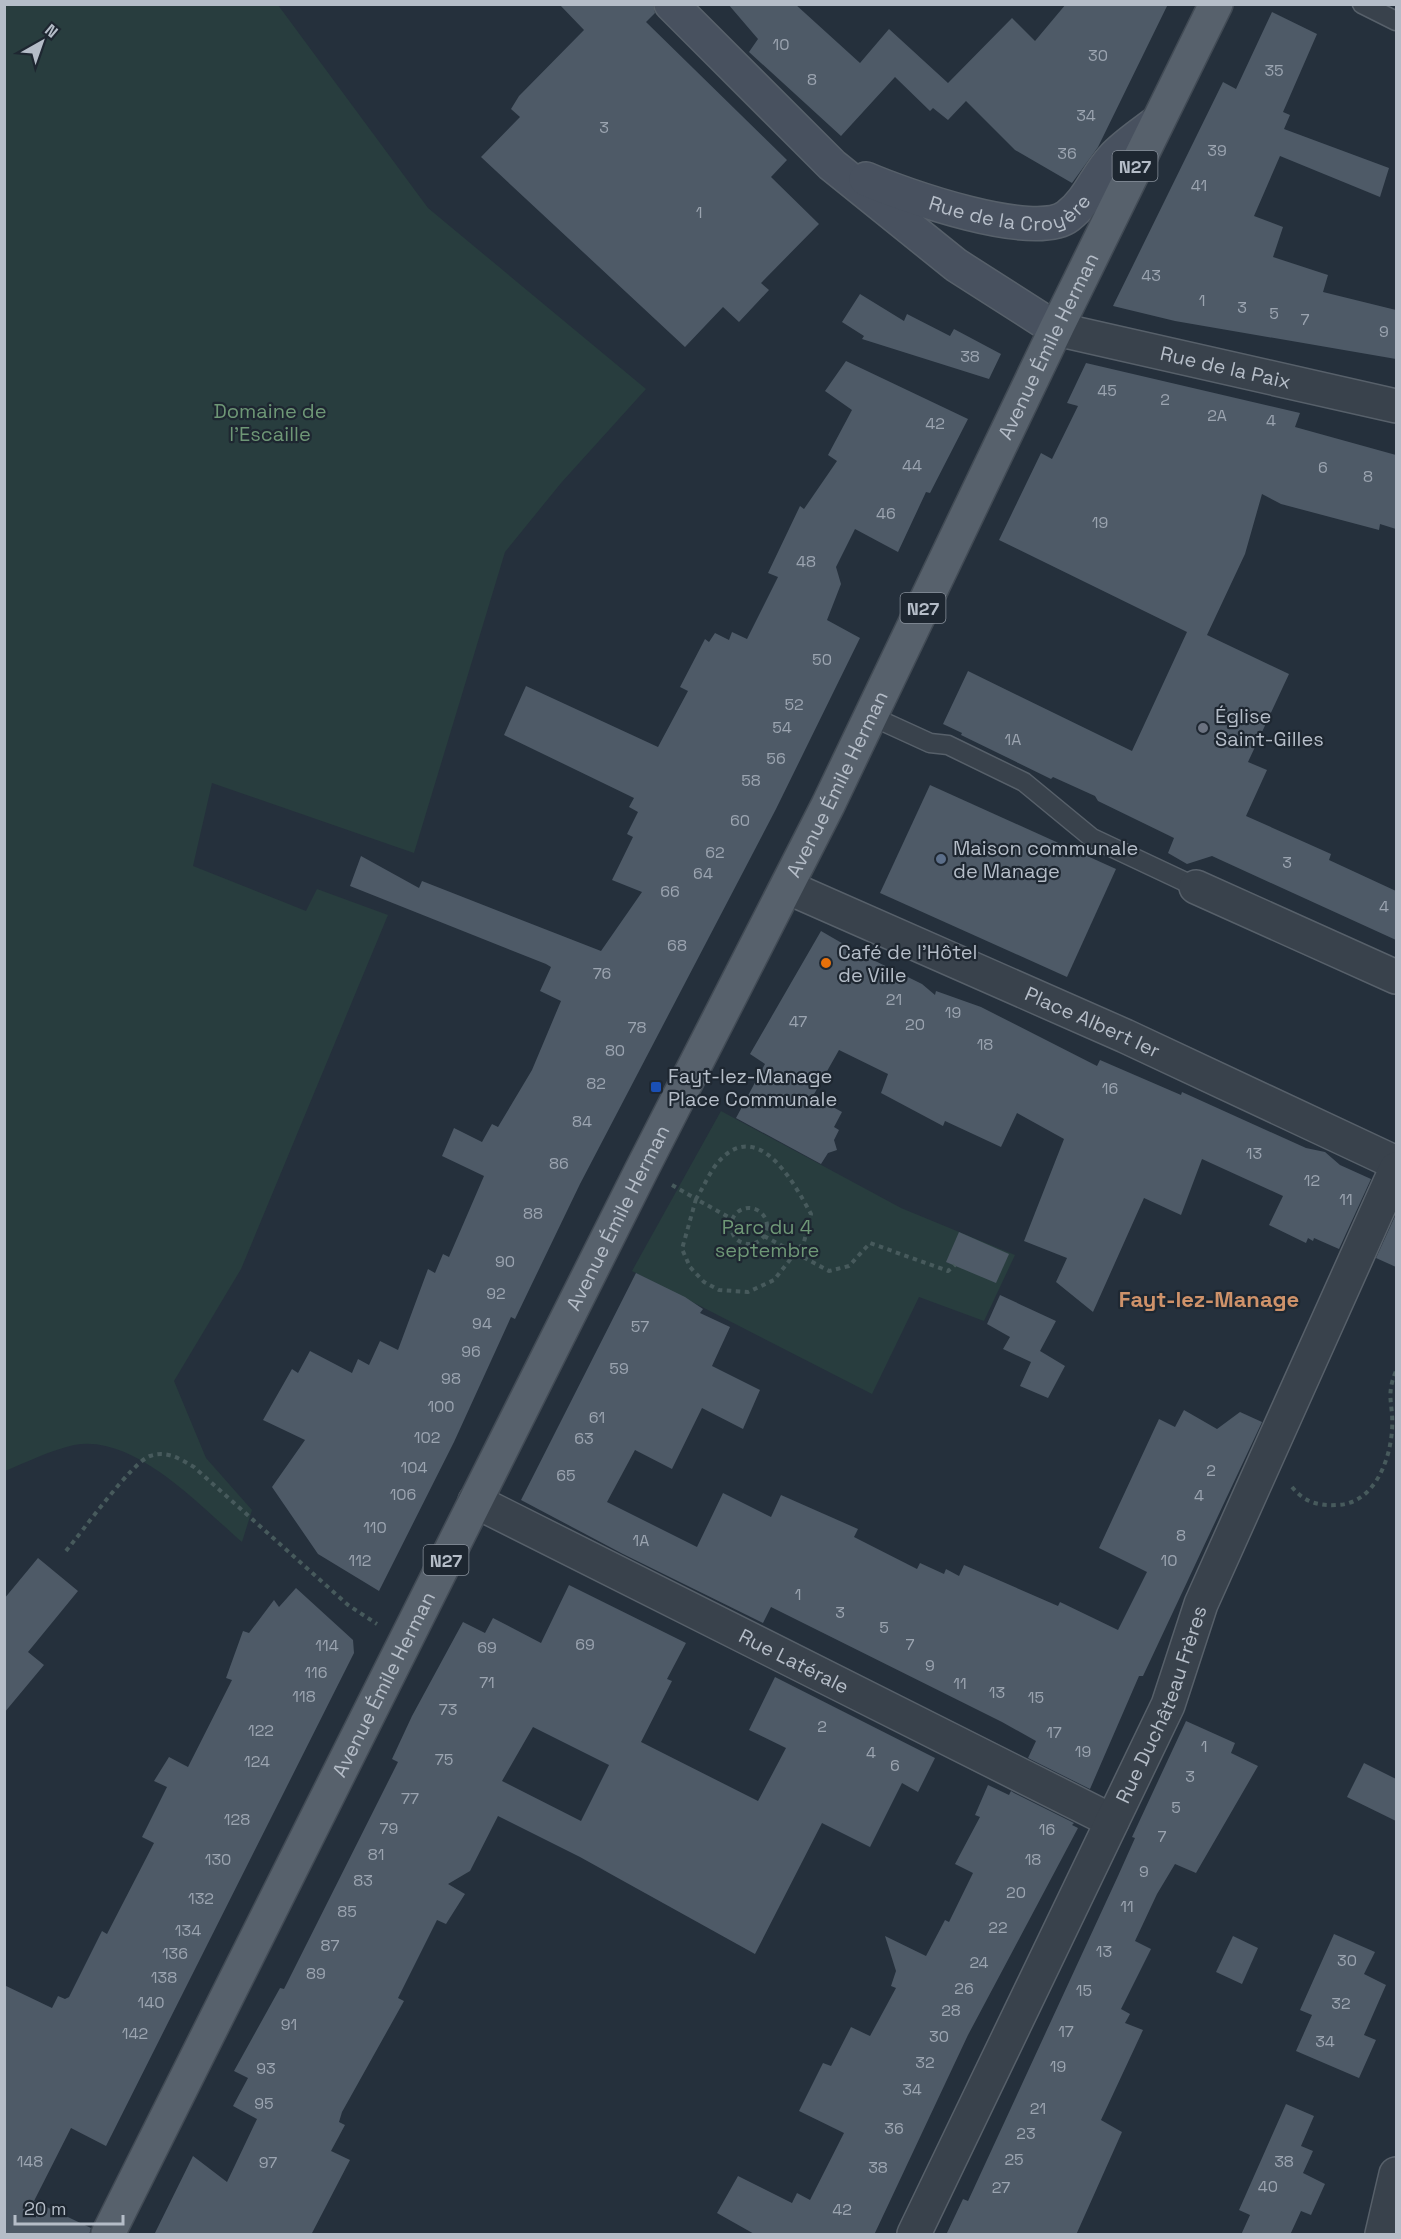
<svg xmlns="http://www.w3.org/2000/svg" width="1401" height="2239" font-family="'Space Grotesk',sans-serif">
  <rect width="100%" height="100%" fill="#25303c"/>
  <!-- green -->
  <g fill="#283d3e">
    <path d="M5,4L278,5L428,208L646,389L561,483L505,552L414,853L212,783L193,866L306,911L317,889L388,915L241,1269L174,1381L206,1458L252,1510L242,1542C201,1507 134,1433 74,1445C51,1450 27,1462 5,1471Z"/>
    <path d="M721,1111L901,1208L1015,1255L984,1321L919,1297L872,1394L632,1271Z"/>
  </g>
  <!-- building -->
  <g fill="#4e5a67" fill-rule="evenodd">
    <path d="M559,4H653L655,13L646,22L787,160L771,177L819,224L761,283L769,290L739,322L723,307L685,347L481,157L520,117L511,109L519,96L584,30Z"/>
    <path d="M728,4H795L860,63L889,29L948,83L1012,18L1035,41L1066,4H1168L1098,147L1072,183L1015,150L966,101L948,120L933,108L930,111L895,77L841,136L749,52L758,39Z"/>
    <path d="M1272,12L1317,34L1283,112L1290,115L1284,129L1389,168L1380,197L1280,156L1254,216L1283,227L1273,257L1328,275L1323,292L1396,310V359L1175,321L1113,306L1223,82L1236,89Z"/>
    <path d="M860,294L904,321L907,314L950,336L954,329L1001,354L989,379L862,339L864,336L842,322Z"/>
    <path d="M846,361L968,419L930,493L926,492L898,552L855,529L836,567L841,584L827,620L860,638L776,809L580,1184L515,1319L511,1317L454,1442L379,1591L318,1554L272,1487L305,1440L263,1420L292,1369L298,1373L310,1351L352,1373L358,1359L369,1365L380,1341L398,1350L428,1269L435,1273L443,1254L449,1257L484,1176L442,1156L454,1128L482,1142L492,1124L498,1127L532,1070L561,1001L540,991L551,967L546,964L350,886L361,856L419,888L422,881L601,951L642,892L612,880L633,837L627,834L638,812L629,807L634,798L504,735L526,686L658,747L688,691L680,687L705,639L709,642L715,633L729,640L732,632L747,639L778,577L768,573L800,506L804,509L837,461L828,455L852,410L825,391Z"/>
    <path d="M1086,363L1300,413L1295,427L1396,455V529L1380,524L1379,530L1281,504L1262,494L1245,554L1207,635L1289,674L1248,762L1267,770L1246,816L1331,854L1329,860L1396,891V940L1212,856L1187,864L1168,853L1174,838L1098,801L1095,796L1053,777L1051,779L961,735L962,733L943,724L968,671L1132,751L1187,632L999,540L1041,453L1052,459L1078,406L1067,403Z"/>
    <path d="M930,785L1116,869L1067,977L880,893Z"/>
    <path d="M821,931L859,953L922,984L935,995L936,991L981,1007L1097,1066L1100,1060L1181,1095L1182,1092L1306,1148L1325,1152L1340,1165L1371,1179L1339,1249L1314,1238L1313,1241L1308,1238L1306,1243L1269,1225L1283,1196L1202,1159L1181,1215L1144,1198L1093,1312L1056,1282L1067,1258L1024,1241L1064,1139L1017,1113L1001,1147L945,1121L943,1126L881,1093L888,1074L839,1050L813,1096L842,1112L834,1127L839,1130L834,1140L837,1150L828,1153L821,1164L736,1118L765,1064L750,1054Z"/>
    <path d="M1396,1214V1267L1376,1258Z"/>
    <path d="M959,1232L1009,1254L996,1283L946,1262Z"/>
    <path d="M636,1273L685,1297L703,1309L700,1313L730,1327L712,1366L760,1390L743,1429L702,1408L672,1469L635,1450L607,1502L697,1547L723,1493L771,1517L781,1495L858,1529L854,1537L917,1569L920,1563L944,1574L946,1569L959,1576L964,1565L1058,1606L1060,1602L1118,1630L1147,1572L1099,1548L1159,1419L1175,1427L1184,1410L1217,1429L1240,1412L1262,1422L1143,1676H1139L1090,1789L1028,1758L1036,1741L1002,1722L771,1607L763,1623L623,1554L521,1500Z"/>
    <path d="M1000,1295L1056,1321L1040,1351L1065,1366L1048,1398L1020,1386L1031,1362L1003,1349L1010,1337L987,1324Z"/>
    <path d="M38,1558L78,1591L28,1652L44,1665L4,1713V1599Z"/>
    <path d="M569,1585L686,1643L667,1679L672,1681L641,1742L758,1801L786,1748L749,1730L775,1677L935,1758L918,1792L902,1783L870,1847L822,1823L755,1954L580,1857L498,1816L470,1871L448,1884L465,1894L446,1924L437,1920L398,1998L404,2001L342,2112L339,2122L345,2125L331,2151L350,2160L311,2235H154L193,2156L227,2182L257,2119L233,2106L248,2078L234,2071L280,1988L284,1989L398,1762L392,1759L412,1716L463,1622L485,1633L493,1618L541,1643ZM533,1727L609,1765L581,1821L502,1781Z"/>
    <path d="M296,1588L353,1640L354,1653L106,2146L71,2128L34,2201L91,2228L89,2235H4V1985L52,2008L58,1996L65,1999L69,1997L102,1931L107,1934L154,1843L142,1837L167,1787L154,1781L169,1757L188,1767L232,1680L226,1678L243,1631L249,1633L274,1600L279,1607Z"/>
    <path d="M1186,1721L1235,1743L1231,1753L1258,1766L1196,1873L1175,1864L1157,1894L1135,1941L1151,1949L1121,2009L1130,2014L1125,2023L1143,2030L1101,2120L1122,2132L1076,2235H946L963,2199L968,2201L1118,1876L1135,1838L1132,1837Z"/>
    <path d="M1364,1763L1396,1779V1821L1347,1797Z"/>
    <path d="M988,1785L1009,1795L1011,1791L1014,1793L1074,1823L1072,1825L1078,1828L968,2035L874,2235H756L717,2213L738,2176L792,2203L797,2193L810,2200L844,2133L799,2111L823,2063L831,2066L851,2027L870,2036L896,1988L891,1986L896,1971L885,1936L926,1956L945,1920L949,1922L973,1873L955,1864L980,1817L975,1815Z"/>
    <path d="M1334,1934L1375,1952L1364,1974L1386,1985L1364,2035L1376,2040L1359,2078L1296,2051L1312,2015L1300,2010Z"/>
    <path d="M1233,1936L1258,1948L1242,1984L1216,1972Z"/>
    <path d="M1286,2104L1314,2116L1301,2146L1313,2151L1303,2173L1325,2184L1311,2215L1301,2211L1290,2235H1241L1250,2215L1239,2210Z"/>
  </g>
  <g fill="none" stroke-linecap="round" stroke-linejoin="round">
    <defs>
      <g id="lane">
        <path d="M1362,4L1396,21"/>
        <path d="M871,716L930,743L948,745L1024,782L1092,838L1196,887"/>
      </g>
      <g id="street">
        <path id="s1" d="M1056,329L1396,406"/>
        <path id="s2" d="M787,887L1125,1036L1396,1163"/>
        <path d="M1196,887L1396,977"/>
        <path id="s3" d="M475,1501L1112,1821"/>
        <path id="s4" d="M914,2234L1168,1705L1201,1604L1396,1169"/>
        <path d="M1382,2234L1396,2174"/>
      </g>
      <g id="secondary">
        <path d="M671,4L832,165L956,265L1056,329"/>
        <path id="s5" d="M866,179C903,195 1035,242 1068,216C1089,200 1096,176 1113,158C1125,145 1142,134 1156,123"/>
      </g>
      <g id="primary">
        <path id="s6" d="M108,2234L642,1169L828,805L1056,329L1216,4"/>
      </g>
    </defs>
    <!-- lane casing -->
    <use href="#lane" stroke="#57606a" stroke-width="21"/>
    <!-- street casing -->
    <use href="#street" stroke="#57606a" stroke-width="36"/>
    <!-- secondary casing -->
    <use href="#secondary" stroke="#57606a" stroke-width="36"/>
    <!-- primary casing -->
    <use href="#primary" stroke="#424b55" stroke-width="36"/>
    <!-- path -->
    <g stroke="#475a5c" stroke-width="4" stroke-dasharray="4.5 4.5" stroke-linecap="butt">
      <path d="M672,1185L696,1199C703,1188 708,1176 715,1166C756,1113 793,1181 811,1214L804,1242L774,1280L748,1292L719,1290L704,1282L690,1267L682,1249L696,1199L732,1219"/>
      <circle cx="749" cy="1226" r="18"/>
      <path d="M764,1236L829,1271L849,1266L870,1243L948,1271L955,1265"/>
      <path d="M1292,1487C1304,1502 1318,1506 1337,1505C1373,1504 1390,1462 1392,1430C1394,1404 1385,1397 1396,1371"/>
      <path d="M66,1551C82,1532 132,1462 150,1456C167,1450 180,1459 194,1467L348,1605L377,1624"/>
    </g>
    <!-- lane -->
    <use href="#lane" stroke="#39424c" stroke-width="18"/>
    <!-- street -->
    <use href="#street" stroke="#39424c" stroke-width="33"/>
    <!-- secondary -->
    <use href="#secondary" stroke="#48515f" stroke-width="33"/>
    <!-- primary -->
    <use href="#primary" stroke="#57616c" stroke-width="33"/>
  </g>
  <!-- markers -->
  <circle fill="#6b7280" stroke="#1e2731" stroke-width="2" cx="1203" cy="728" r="6"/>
  <circle fill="#5c6f8a" stroke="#1e2731" stroke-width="2" cx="941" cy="859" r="6"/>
  <circle fill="#e8710a" stroke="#1e2731" stroke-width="2" cx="826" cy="963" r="6"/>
  <rect fill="#1a4fb4" stroke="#1e2731" stroke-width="2" x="650" y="1081" width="12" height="12" rx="3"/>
  <g text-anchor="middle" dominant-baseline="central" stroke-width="4.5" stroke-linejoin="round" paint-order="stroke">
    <!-- number labels -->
    <g font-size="16" fill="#9ba4b0">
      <text x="781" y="44">10</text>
      <text x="1098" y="55">30</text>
      <text x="1274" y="70">35</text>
      <text x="812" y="79">8</text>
      <text x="1086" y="115">34</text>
      <text x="604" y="127">3</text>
      <text x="1217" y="150">39</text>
      <text x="1067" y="153">36</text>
      <text x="1199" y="185">41</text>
      <text x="699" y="212">1</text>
      <text x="1151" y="275">43</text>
      <text x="1202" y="300">1</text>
      <text x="1242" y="307">3</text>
      <text x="1274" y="313">5</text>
      <text x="1305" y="319">7</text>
      <text x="1384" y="331">9</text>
      <text x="970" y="356">38</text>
      <text x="1107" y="390">45</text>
      <text x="1165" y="399">2</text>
      <text x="1217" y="415">2A</text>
      <text x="1271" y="420">4</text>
      <text x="935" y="423">42</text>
      <text x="912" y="465">44</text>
      <text x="1323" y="467">6</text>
      <text x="1368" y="476">8</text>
      <text x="886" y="513">46</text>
      <text x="1100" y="522">19</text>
      <text x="806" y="561">48</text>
      <text x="822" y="659">50</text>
      <text x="794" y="704">52</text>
      <text x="782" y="727">54</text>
      <text x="1013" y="739">1A</text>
      <text x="776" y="758">56</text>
      <text x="751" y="780">58</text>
      <text x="740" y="820">60</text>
      <text x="715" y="852">62</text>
      <text x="1287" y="862">3</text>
      <text x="703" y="873">64</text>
      <text x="670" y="891">66</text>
      <text x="1384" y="906">4</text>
      <text x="677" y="945">68</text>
      <text x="602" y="973">76</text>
      <text x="894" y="999">21</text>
      <text x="953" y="1012">19</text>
      <text x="798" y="1021">47</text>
      <text x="915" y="1024">20</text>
      <text x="637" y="1027">78</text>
      <text x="985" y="1044">18</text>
      <text x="615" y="1050">80</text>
      <text x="596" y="1083">82</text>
      <text x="1110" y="1088">16</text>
      <text x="582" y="1121">84</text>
      <text x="1254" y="1153">13</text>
      <text x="559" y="1163">86</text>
      <text x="1312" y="1180">12</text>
      <text x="1346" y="1199">11</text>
      <text x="533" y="1213">88</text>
      <text x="505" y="1261">90</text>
      <text x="496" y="1293">92</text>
      <text x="482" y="1323">94</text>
      <text x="640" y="1326">57</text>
      <text x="471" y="1351">96</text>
      <text x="619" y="1368">59</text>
      <text x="451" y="1378">98</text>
      <text x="441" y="1406">100</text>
      <text x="597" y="1417">61</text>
      <text x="427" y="1437">102</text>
      <text x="584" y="1438">63</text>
      <text x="414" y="1467">104</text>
      <text x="1211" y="1470">2</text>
      <text x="566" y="1475">65</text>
      <text x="403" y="1494">106</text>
      <text x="1199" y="1495">4</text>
      <text x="375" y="1527">110</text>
      <text x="1181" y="1535">8</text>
      <text x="641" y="1540">1A</text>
      <text x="360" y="1560">112</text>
      <text x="1169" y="1560">10</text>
      <text x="798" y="1594">1</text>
      <text x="840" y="1612">3</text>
      <text x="884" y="1627">5</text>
      <text x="585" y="1644">69</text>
      <text x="910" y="1644">7</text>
      <text x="327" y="1645">114</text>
      <text x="487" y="1647">69</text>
      <text x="930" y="1665">9</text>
      <text x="316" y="1672">116</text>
      <text x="487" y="1682">71</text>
      <text x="960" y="1683">11</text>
      <text x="997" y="1692">13</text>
      <text x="304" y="1696">118</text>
      <text x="1036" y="1697">15</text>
      <text x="448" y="1709">73</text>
      <text x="822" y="1726">2</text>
      <text x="261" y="1730">122</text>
      <text x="1054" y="1732">17</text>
      <text x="1204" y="1746">1</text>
      <text x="1083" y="1751">19</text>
      <text x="871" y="1752">4</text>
      <text x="444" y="1759">75</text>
      <text x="257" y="1761">124</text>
      <text x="895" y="1765">6</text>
      <text x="1190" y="1776">3</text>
      <text x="410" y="1798">77</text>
      <text x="1176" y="1807">5</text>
      <text x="237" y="1819">128</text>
      <text x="389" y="1828">79</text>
      <text x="1047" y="1829">16</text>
      <text x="1162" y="1836">7</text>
      <text x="376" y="1854">81</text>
      <text x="218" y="1859">130</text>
      <text x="1033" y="1859">18</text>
      <text x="1144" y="1871">9</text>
      <text x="363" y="1880">83</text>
      <text x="1016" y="1892">20</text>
      <text x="201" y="1898">132</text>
      <text x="1127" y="1906">11</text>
      <text x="347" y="1911">85</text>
      <text x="998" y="1927">22</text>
      <text x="188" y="1930">134</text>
      <text x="330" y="1945">87</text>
      <text x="1104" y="1951">13</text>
      <text x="175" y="1953">136</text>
      <text x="1347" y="1960">30</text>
      <text x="979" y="1962">24</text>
      <text x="316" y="1973">89</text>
      <text x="164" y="1977">138</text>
      <text x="964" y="1988">26</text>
      <text x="1084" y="1990">15</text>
      <text x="151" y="2002">140</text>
      <text x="1341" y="2003">32</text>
      <text x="951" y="2010">28</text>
      <text x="289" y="2024">91</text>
      <text x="1066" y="2031">17</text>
      <text x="135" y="2033">142</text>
      <text x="939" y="2036">30</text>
      <text x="1325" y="2041">34</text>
      <text x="925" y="2062">32</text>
      <text x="1058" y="2066">19</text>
      <text x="266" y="2068">93</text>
      <text x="912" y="2089">34</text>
      <text x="264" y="2103">95</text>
      <text x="1038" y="2108">21</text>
      <text x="894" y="2128">36</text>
      <text x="1026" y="2133">23</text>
      <text x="1014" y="2159">25</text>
      <text x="30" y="2161">148</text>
      <text x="1284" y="2161">38</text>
      <text x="268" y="2162">97</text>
      <text x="878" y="2167">38</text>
      <text x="1268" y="2186">40</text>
      <text x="1001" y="2187">27</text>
      <text x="842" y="2209">42</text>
    </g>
    <!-- shield labels -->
    <g fill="#1e2731" stroke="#88909b" stroke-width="1.5">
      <rect x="1112.5" y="151" width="45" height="30" rx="4.5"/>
      <rect x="900.5" y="593" width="45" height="30" rx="4.5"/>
      <rect x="423.5" y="1545" width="45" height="30" rx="4.5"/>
    </g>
    <g font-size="18" font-weight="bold" fill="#b5bdc8">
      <text x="1135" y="166">N27</text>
      <text x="923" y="608">N27</text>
      <text x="446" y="1560">N27</text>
    </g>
    <!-- street labels -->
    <g font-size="20" fill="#b5bdc8" stroke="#1e2731">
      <text stroke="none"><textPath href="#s5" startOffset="152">Rue de la Croyère</textPath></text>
      <text stroke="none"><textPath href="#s6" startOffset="2109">Avenue Émile Herman</textPath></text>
      <text stroke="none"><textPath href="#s1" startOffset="174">Rue de la Paix</textPath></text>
      <text stroke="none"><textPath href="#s6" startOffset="1623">Avenue Émile Herman</textPath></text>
      <text stroke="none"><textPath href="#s2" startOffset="334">Place Albert Ier</textPath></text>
      <text stroke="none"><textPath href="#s6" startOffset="1137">Avenue Émile Herman</textPath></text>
      <text stroke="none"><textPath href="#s3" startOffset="357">Rue Latérale</textPath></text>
      <text stroke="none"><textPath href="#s6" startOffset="615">Avenue Émile Herman</textPath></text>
      <text stroke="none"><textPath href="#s4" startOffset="585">Rue Duchâteau Frères</textPath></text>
    </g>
    <!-- park labels -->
    <g font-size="20" fill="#6e9776" stroke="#1e2731">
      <text x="270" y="411">Domaine de<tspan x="270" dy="23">l'Escaille</tspan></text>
      <text x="767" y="1227">Parc du 4<tspan x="767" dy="23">septembre</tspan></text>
    </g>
    <!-- poi labels -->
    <g font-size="20" fill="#b5bdc8" stroke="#1e2731" text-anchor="start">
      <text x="1215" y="716">Église<tspan x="1215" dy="23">Saint-Gilles</tspan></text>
      <text x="953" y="848">Maison communale<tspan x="953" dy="23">de Manage</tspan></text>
      <text x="838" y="952">Café de l'Hôtel<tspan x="838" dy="23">de Ville</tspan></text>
      <text x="668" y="1076">Fayt-lez-Manage<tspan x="668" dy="23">Place Communale</tspan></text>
    </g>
    <!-- quarter labels -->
    <g font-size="22" font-weight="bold" fill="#ce926a" stroke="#1e2731">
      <text x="1209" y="1299">Fayt-lez-Manage</text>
    </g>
  </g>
  <!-- border -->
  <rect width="1401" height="2239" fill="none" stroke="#b5bdc8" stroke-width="12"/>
  <!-- north arrow -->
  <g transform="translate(42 42) rotate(40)" stroke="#1e2731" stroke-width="4.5" paint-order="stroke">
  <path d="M0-4.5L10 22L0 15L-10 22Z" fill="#b5bdc8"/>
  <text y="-9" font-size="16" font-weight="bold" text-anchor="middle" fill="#b5bdc8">N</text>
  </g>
  <!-- scale -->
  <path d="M15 2215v9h108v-9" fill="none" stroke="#b5bdc8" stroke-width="3"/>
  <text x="24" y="2215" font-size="18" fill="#b5bdc8" stroke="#1e2731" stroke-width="4.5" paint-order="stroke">20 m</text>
</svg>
